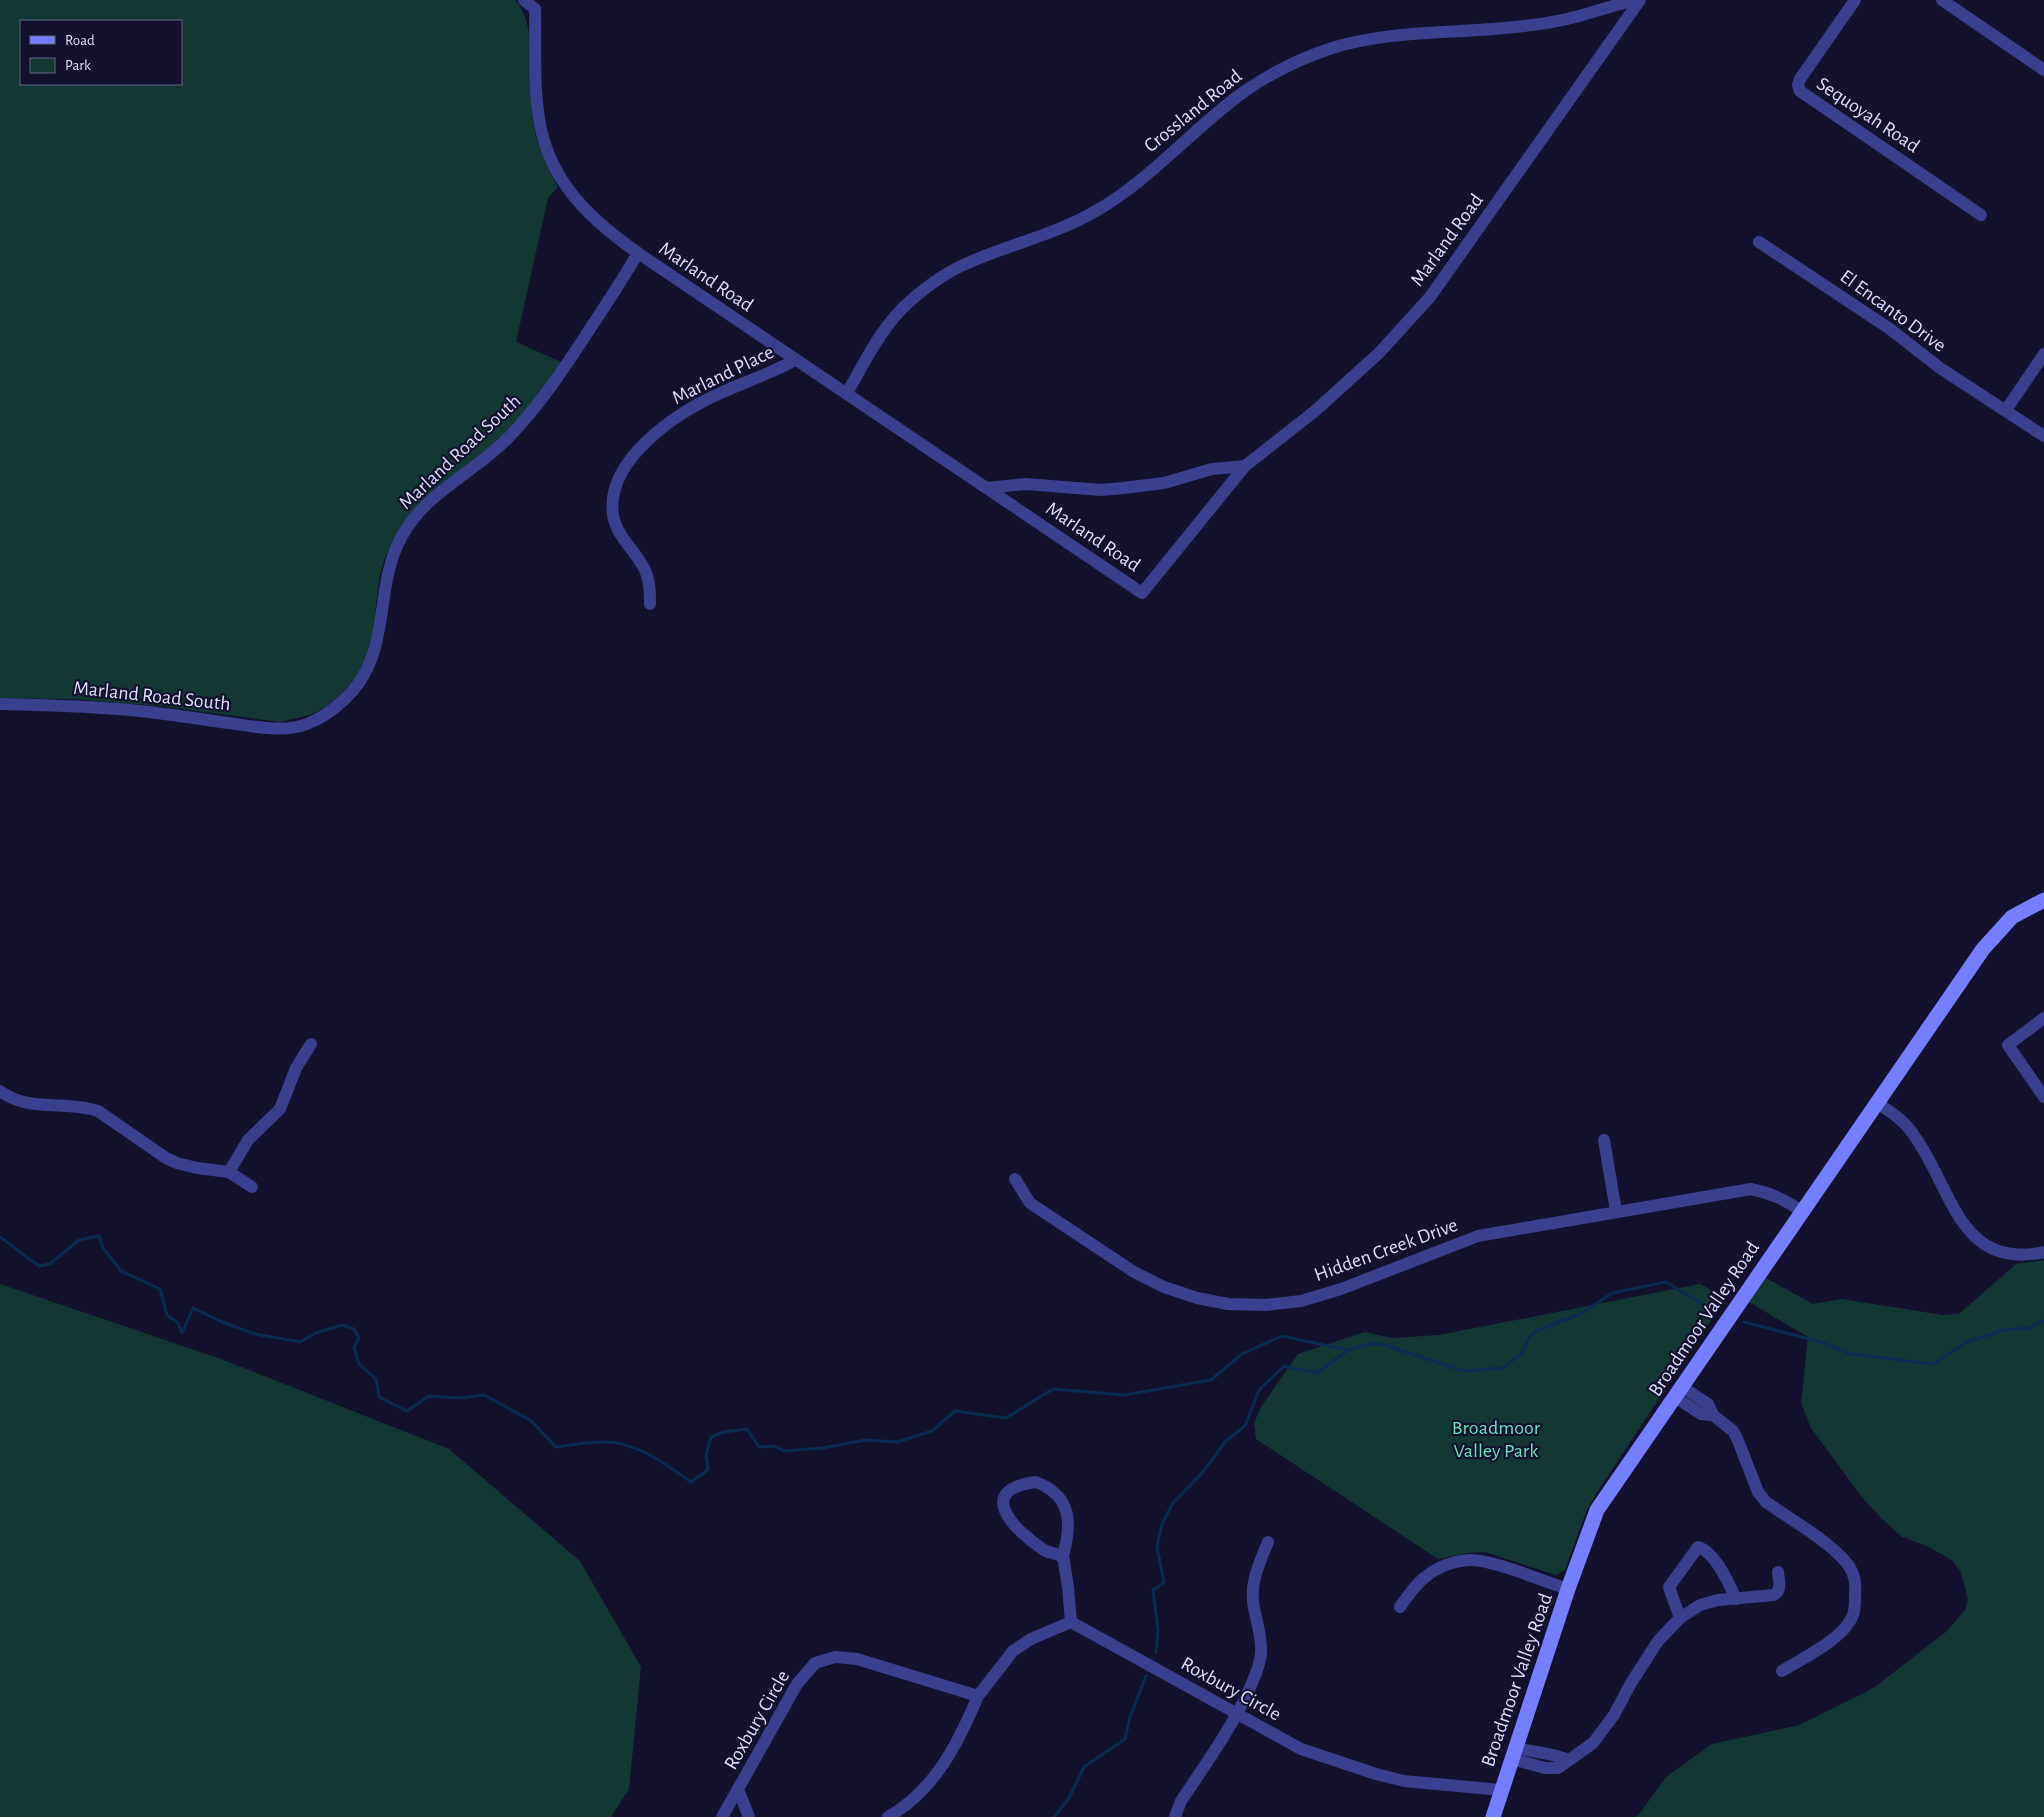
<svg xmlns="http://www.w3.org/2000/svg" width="2044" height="1817" font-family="'Alegreya Sans',sans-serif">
  <rect width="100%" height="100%" fill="#13112d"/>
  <!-- green -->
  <g fill="#133833" fill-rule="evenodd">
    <path d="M0,0H515C539,27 528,79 532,112C534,140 545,163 558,187L548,198L516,342L561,362L532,404L502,436L401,527L385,557L379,578L373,632L362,670L338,698L322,709L309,715L280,722L160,706L72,699L0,698ZM21,21H181V84H21Z"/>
    <path d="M2044,1260V1817H1637L1666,1777L1712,1744L1799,1725L1864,1693L1876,1686L1947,1631L1965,1610L1968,1600L1961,1572L1952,1560L1927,1546L1902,1537L1881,1518L1861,1496L1811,1428L1801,1403L1808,1337L1749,1302L1766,1278L1813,1304L1842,1299L1943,1315L1959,1314L2016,1264Z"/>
    <path d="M0,1284L221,1359L449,1449L580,1561L641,1667L629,1789L611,1817H0Z"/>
    <path d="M1700,1284L1726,1298L1597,1492L1586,1512L1565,1570L1556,1575L1485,1552L1467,1553L1438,1559L1256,1439L1254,1423L1261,1407L1298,1354L1365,1332L1392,1338L1439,1335Z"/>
  </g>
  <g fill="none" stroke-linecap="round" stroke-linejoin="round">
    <!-- stream -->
    <g stroke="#0b2c52" stroke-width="3">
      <path d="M0,1237L39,1266L50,1264L79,1240L99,1236L103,1248L121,1271L160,1289L167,1315L178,1323L182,1333L193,1308L222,1322L255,1334L300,1342L316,1333L342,1325L354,1329L359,1338L354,1347L359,1364L376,1379L379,1397L407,1411L429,1396L459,1398L484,1395L530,1420L556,1447C572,1445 588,1442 603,1442C634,1440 667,1465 691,1482L708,1470L706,1455L711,1437L724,1432L747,1429L759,1447L775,1446L784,1451L822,1448L866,1440L897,1442L932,1431L955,1411L1006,1418L1053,1389L1124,1395L1211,1380L1242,1354L1282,1336L1348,1350L1370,1344L1385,1345L1464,1371L1503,1368L1522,1353L1530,1336L1536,1331L1583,1313L1612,1293L1666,1282L1714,1311"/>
      <path d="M1744,1322L1821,1342L1851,1354L1933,1364L1967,1342L2004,1330L2030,1328L2044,1320"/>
      <path d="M1156,1652L1158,1630L1153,1590L1164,1583L1157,1547L1162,1524L1173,1503L1202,1473L1226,1441L1245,1426L1259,1390L1284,1366L1317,1373L1348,1350"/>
      <path d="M1054,1817L1069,1798L1084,1767L1125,1739L1130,1717L1146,1676"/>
    </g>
    <!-- street -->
    <g stroke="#3a3f8e" stroke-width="12">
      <path d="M524,0L535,9"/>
      <path d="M1855,0L1800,79L1798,85L1800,91L1981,215"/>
      <path d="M1942,0L2044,70"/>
      <path d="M535,9C536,52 532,100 544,141C559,191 597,224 638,253L1142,593L1245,466L1315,411L1379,353L1430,297L1640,0"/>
      <path d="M1759,242L1890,329L1940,368L2044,436"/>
      <path d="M847,393C865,362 881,327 909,302C927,286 948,271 970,262C1011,244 1056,234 1094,212C1151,180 1193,128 1245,91C1271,73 1302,58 1332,48C1393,29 1461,34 1524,26C1542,24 1561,21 1579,16C1598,11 1617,4 1636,0"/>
      <path d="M2006,410L2044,354"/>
      <path d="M987,488L1026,484L1101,490L1123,488L1164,483L1212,469L1245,466"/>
      <path d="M650,604C650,592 650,581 645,570C636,551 616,536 613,515C605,459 679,411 723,392C747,381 772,373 795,360"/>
      <path d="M0,704C47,705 94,706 140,711C167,714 194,718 221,722C248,725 281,734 307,724C320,719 334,709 344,700C394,654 372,589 402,536C426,492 474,473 508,438C537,408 559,376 582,341C601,312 620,284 638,253"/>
      <path d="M2044,1018L2008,1045L2044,1097"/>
      <path d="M0,1091C30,1113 65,1100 98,1111L166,1158L177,1163L197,1168L229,1172L252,1187"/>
      <path d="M1876,1102C1889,1111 1904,1120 1913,1134C1952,1186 1958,1271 2044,1252"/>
      <path d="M1604,1140L1616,1211"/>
      <path d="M229,1172L248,1140L280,1109L296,1068L311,1044"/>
      <path d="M1015,1179L1030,1203L1134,1272L1164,1287L1197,1298L1228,1304L1266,1305L1301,1301L1341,1289L1478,1236L1751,1189C1771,1193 1785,1200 1802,1211"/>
      <path d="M1681,1386L1708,1404L1713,1415L1733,1431L1737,1438L1758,1492L1766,1502C1790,1519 1827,1540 1845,1561C1855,1572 1856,1583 1855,1596C1855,1602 1855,1610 1853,1615C1844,1639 1803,1658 1782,1671"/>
      <path d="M1675,1397L1701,1414L1713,1415"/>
      <path d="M1036,1482C1072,1496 1072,1523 1063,1556C1057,1554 1049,1553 1044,1550C1015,1531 973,1490 1036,1482Z"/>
      <path d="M1063,1556L1068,1587L1071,1622"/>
      <path d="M1400,1607C1407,1597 1414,1586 1424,1578C1437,1567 1453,1561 1470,1560C1491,1559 1545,1582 1568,1589"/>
      <path d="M1680,1618L1669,1587L1698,1547C1715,1552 1729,1583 1736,1599"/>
      <path d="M978,1696L1013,1651L1031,1639L1071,1622L1301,1749L1376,1774L1404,1781L1501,1790"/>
      <path d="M1515,1748C1533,1752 1553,1753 1569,1760"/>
      <path d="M1512,1759L1545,1768H1558L1593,1743L1614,1715L1631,1683L1658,1641L1680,1618L1700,1605L1718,1600L1774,1595C1782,1590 1779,1581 1778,1572"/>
      <path d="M722,1817L738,1789"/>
      <path d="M749,1817L738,1789L797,1684L815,1663L835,1657L857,1659L978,1696C958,1744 934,1791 888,1817"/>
      <path d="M1175,1817L1181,1801C1205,1765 1231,1729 1249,1690C1254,1678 1260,1667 1261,1653C1262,1638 1257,1623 1254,1608C1249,1584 1259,1564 1268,1542"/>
    </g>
    <!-- secondary -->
    <path stroke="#747eff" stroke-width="15" d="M1493,1817L1568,1589L1597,1510L1983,949L2012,917L2044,900"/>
  </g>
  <g text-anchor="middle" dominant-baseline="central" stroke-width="4.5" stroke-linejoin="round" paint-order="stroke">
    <!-- street labels -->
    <g font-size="20" fill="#deddff" stroke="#13112d">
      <text transform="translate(1193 111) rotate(-39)">Crossland Road</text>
      <text transform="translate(1868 115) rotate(34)">Sequoyah Road</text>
      <text transform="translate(1447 240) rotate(-54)">Marland Road</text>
      <text transform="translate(706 277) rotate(34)">Marland Road</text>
      <text transform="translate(1893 311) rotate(36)">El Encanto Drive</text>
      <text transform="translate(723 375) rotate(-26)">Marland Place</text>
      <text transform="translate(460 452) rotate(-43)">Marland Road South</text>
      <text transform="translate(1093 537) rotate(34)">Marland Road</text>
      <text transform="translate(152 696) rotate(6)">Marland Road South</text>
      <text transform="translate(1386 1250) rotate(-20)">Hidden Creek Drive</text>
      <text transform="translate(1704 1319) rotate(-56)">Broadmoor Valley Road</text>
      <text transform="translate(1517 1680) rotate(-71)">Broadmoor Valley Road</text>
      <text transform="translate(1231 1689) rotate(29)">Roxbury Circle</text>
      <text transform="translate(757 1720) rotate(-60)">Roxbury Circle</text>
    </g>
    <!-- park labels -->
    <g font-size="20" fill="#62e6b8" stroke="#13112d">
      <text x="1496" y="1428">Broadmoor<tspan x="1496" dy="23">Valley Park</tspan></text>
    </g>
  </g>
  <!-- legend -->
  <rect x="20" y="20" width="162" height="65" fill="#13112d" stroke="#646381"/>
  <rect x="30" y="36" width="25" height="8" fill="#747eff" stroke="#646381"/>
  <text x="65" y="45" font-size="15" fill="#deddff">Road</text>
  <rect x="30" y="58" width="25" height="15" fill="#133833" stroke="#646381"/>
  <text x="65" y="70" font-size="15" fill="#deddff">Park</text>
</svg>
